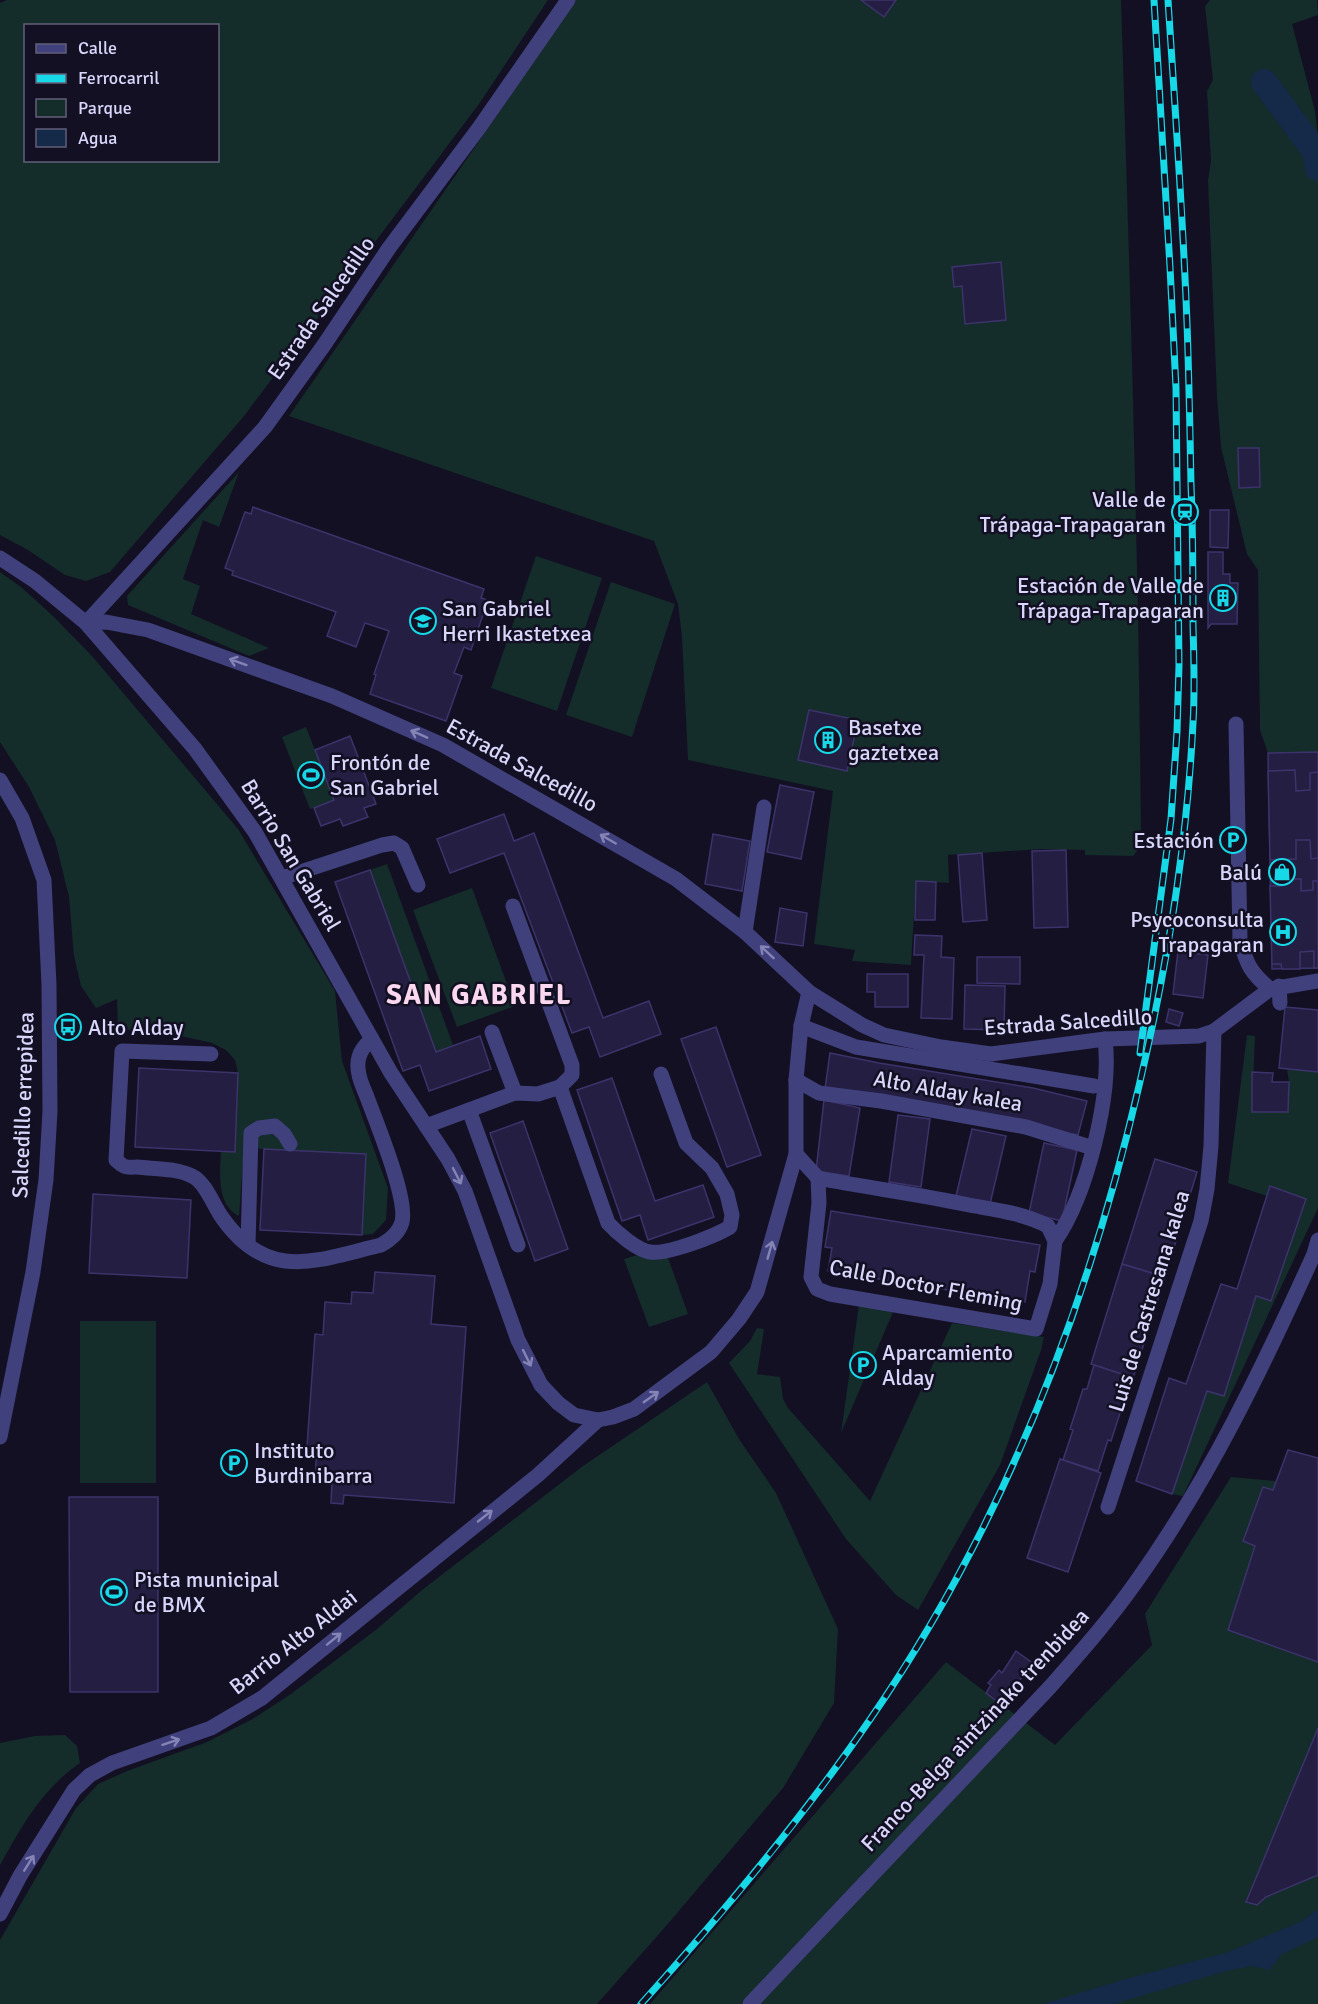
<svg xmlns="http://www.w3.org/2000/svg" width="1318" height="2004" font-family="Signika,sans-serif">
  <rect width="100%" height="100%" fill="#131023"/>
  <!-- green -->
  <g fill="#142c2a" fill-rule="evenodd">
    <path d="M7,0H548L479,104L244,416L110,572L86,581L65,575L28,550L0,535V3ZM26,26H218V160H26Z"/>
    <path d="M574,0H861L884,17L896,0H1121C1130,282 1139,564 1141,846L1133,856L1085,855V850L1042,849L948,855L949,883L916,881L911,965L852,961L855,950L814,944L833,791L688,760L682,637L678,604L654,541L289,416L493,121ZM1001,263L1006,320L965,324L962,286L954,287L953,267ZM809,710L857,720L847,771L799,760Z"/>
    <path d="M1210,0H1317L1318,15L1292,24L1315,111L1318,137V752L1268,753L1260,730L1258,570L1247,554L1221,447L1217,396L1208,180L1211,161L1207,91L1213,80L1205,6Z"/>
    <path d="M239,472L219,527L203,520L183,579L200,586L191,614L269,648L249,656L128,605L127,596Z"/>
    <path d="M536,556L602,578L557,711L491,688Z"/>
    <path d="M0,572L21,587L53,616L92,656L238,829L335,991L342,1061L388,1188L386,1220L373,1234L362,1235L365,1154L244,1148L239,1216C216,1206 220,1171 221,1151H235L238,1073L235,1060L226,1050L212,1043L150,1029L118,1030L117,999L96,1008L81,986L74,956L69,897L55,840L29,787L0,742Z"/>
    <path d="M611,582L675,604L632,737L566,715Z"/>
    <path d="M306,727L334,800L310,809L282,737Z"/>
    <path d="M387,864L453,1045L436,1052L370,870Z"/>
    <path d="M472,888L515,1006L457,1027L413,910Z"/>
    <path d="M1247,1035L1255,1036L1252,1111L1288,1112L1289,1082L1287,1069L1318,1072V1208L1183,1496L1172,1494L1207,1391L1224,1396L1256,1296L1271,1301L1305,1199L1270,1186L1267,1196L1228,1183Z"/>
    <path d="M644,1253L667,1255L688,1314L649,1327L624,1259Z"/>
    <path d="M859,1305L893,1312L841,1433Z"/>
    <rect x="80" y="1321" width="76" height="162"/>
    <path d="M952,1323L1044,1337L1041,1350L1000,1465L918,1610L896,1595L846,1539L729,1363L750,1341L757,1328L764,1329L757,1374L780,1377L783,1399L788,1408L870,1501Z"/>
    <path d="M707,1382L739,1439L776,1493L838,1629L834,1703L783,1788L666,1926L597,2004H0V1940L76,1808L98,1784L127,1771L207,1742L251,1720L291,1694L377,1629L422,1590L583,1466Z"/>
    <path d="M1231,1477L1276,1481L1273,1490L1243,1541L1255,1546L1228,1630L1318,1662V1728L1246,1901L1257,1905L1266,1897L1318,1875V2004H650L946,1662L1055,1745L1152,1645L1145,1614Z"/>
    <path d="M65,1735L77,1746L80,1763C42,1789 22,1826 0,1865V1743L35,1736Z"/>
  </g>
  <!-- water -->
  <path fill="#152a48" d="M1318,1909V1937L1282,1954L1269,1970L1252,1966L1230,1970L1113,2004H1043L1129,1978L1226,1953L1302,1921Z"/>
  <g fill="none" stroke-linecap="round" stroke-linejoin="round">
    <!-- canal -->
    <path stroke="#152a48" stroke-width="26" d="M1264,82L1315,151L1318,168"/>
  </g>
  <!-- building -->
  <g fill="#241e42" stroke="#3c336b" stroke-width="1.5">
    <path d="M861,0H896L884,17Z"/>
    <path d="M1001,262L1006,320L965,324L962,286L954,287L952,267Z"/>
    <path d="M1238,448H1259L1260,487L1239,488Z"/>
    <path d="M253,507L484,589L481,598L488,600L471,650L464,647L454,673L462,676L446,721L370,694L376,675L374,674L389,631L365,623L356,647L327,636L336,612L232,575L233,571L225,568L245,512L251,514Z"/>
    <path d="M1210,510H1229L1228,548L1210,547Z"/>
    <path d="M1208,552H1223V574H1230V583H1238L1237,624H1211L1208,628Z"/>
    <path d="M809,710L858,720L847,771L798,760Z"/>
    <path d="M350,736L376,804L364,808L368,817L343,826L340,819L321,826L314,808L334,800L315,750Z"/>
    <path d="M1318,752V968L1272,969L1268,753Z"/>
    <path d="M1295,770L1296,791L1310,790V773L1318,772V858L1311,859L1310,840H1296V859L1270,860L1268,771Z"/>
    <path d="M780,785L814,792L801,859L767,852Z"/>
    <path d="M504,814L514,841L534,833L603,1018L649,1001L661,1034L600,1057L589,1027L572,1033L504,853L450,873L437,839Z"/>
    <path d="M713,834L750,841L742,891L705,884Z"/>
    <path d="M1066,850L1068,927L1034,928L1032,851Z"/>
    <path d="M982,853L987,920L963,922L958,855Z"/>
    <path d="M370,870L436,1052L480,1036L491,1069L429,1091L420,1065L403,1071L335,882Z"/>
    <path d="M1281,879H1301V891L1313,890V881H1318V968H1314V951L1300,952V969H1282L1281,964H1272L1270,886H1281Z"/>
    <path d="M916,881L936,882L935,920H915Z"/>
    <path d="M780,908L807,913L803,946L775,942Z"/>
    <path d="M915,935L942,936L941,957L954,958L952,1019L921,1018L924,955H914Z"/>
    <path d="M1178,951L1208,955L1203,998L1173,994Z"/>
    <path d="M977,957H1020V984L977,983Z"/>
    <path d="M867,974H908V1007H875V992H867Z"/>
    <path d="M965,985L1005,986L1004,1030L964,1029Z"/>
    <path d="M1285,1007L1318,1010V1072L1279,1068Z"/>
    <path d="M1169,1009L1183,1013L1179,1026L1166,1022Z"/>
    <path d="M716,1027L761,1155L727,1167L681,1039Z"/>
    <path d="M830,1053L879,1063L1033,1088L1087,1101L1078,1135L825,1089Z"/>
    <path d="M139,1068L238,1073L235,1152L135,1147Z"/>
    <path d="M1252,1072L1273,1073L1272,1082H1289L1288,1112H1252Z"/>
    <path d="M612,1078L655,1201L703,1185L714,1217L648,1240L640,1215L622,1221L577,1090Z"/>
    <path d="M824,1100L860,1108L849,1176L816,1171Z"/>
    <path d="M898,1115L930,1119L921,1187L889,1182Z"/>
    <path d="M523,1121L568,1249L535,1261L490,1133Z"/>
    <path d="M972,1129L1006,1136L990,1204L956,1196Z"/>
    <path d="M1044,1143L1077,1150L1062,1221L1029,1213Z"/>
    <path d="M264,1149L366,1154L362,1235L260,1230Z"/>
    <path d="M1155,1159L1197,1172L1165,1277L1122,1264Z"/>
    <path d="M1270,1186L1306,1199L1271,1301L1256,1296L1224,1396L1207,1391L1172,1494L1136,1481L1169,1378L1186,1384L1221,1284L1237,1289Z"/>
    <path d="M93,1194L191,1200L187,1278L89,1273Z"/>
    <path d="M831,1211L1040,1245L1035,1272L1030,1271L1025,1302L828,1271L832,1248L825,1247Z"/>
    <path d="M1122,1264L1165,1277L1133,1378L1091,1364Z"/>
    <path d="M375,1272L435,1276L431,1324L466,1327L454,1503L344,1495L343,1504L331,1503L332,1481L315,1479L317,1447L307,1446L315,1334L323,1335L325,1302L351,1304L352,1292L373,1293Z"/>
    <path d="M1094,1365L1128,1376L1121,1400L1124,1401L1111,1441L1108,1440L1098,1471L1063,1460L1073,1430L1070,1429L1083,1389H1087Z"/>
    <path d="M1288,1450L1318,1458V1662L1228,1630L1255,1546L1243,1541L1263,1487L1273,1490Z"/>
    <path d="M1060,1459L1101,1473L1068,1572L1027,1558Z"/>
    <path d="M69,1497H158V1692H70Z"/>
    <path d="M1016,1651L1034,1664L999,1703L986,1693L991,1685L988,1683L999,1670L1002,1673Z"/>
    <path d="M1318,1728V1875L1266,1897L1257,1905L1246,1902Z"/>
  </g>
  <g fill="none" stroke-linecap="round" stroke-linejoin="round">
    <!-- minor -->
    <g stroke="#40407d" stroke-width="15">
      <path d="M0,558L35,581L86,623L195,749L255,832L391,1073L448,1159L465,1191L518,1340L541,1385L558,1403L574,1415L598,1420L613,1417L634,1409L711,1352L739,1319L757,1292L796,1154V1080L801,1026L809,992"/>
      <path d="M86,623L106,622L148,630L332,696L443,745L676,879L745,932L809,992L862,1025L884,1035L941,1047L991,1054L1105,1039L1199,1036L1214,1031"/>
      <path d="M86,623L265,427L324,345L389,248L479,128L568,0"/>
      <path d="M1236,724L1240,941C1247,965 1251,973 1270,989L1318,981"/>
      <path d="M0,780L22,818L44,880L49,985L50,1111L46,1180L33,1272L0,1437"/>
      <path d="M282,878L382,845L394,843L402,848L418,885"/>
      <path d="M513,906L572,1065V1075L560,1087L608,1223C617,1233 637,1250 650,1252C667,1255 715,1236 730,1227L732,1215L727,1194L712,1168L686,1143L661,1074"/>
      <path d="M745,932L764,807"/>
      <path d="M1279,986L1280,1003"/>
      <path d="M801,1026L856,1047L1094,1086"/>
      <path d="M492,1032L515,1093"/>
      <path d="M211,1054L122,1051L116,1160C119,1162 121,1165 124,1166C127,1168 133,1167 137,1167C154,1169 176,1168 192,1176C205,1182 213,1204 221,1216C267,1283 315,1261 381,1245C390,1240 399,1233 402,1222C408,1198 376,1122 367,1097C362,1085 355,1070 359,1057C361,1049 366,1044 372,1039"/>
      <path d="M796,1080L819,1093L881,1101L1026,1127L1093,1148"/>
      <path d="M469,1110L518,1245"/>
      <path d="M426,1126L515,1093L538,1094L560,1087"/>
      <path d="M796,1154L818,1178"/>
      <path d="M818,1178C868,1188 919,1194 969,1205C996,1210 1023,1213 1048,1226L1055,1241L1050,1284L1036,1329L830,1294L817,1289L811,1277L819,1203Z"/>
      <path d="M1055,1241C1087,1195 1112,1095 1105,1039"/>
      <path d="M248,1245L251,1133L259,1128L275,1126L284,1134L290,1144"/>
      <path d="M1108,1507L1201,1221L1207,1189L1211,1146L1214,1031L1270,989"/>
      <path d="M0,1914L20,1876L74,1790L90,1775L112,1763L211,1728L262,1698L538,1475L598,1420"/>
      <path d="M750,2004L1050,1687C1080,1653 1110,1619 1136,1582C1209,1480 1263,1367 1314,1254L1318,1240"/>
    </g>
    <defs>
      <g id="rail">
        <path d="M1140,1053L1171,819L1177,732L1179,665L1176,388L1170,267L1154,0"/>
        <path d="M641,2004C723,1913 802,1819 871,1718C1002,1528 1087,1309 1139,1086C1167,967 1187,845 1193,723C1195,691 1194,658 1193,626C1193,579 1193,532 1191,485C1190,431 1189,377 1187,323C1183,216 1175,108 1168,0"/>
      </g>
    </defs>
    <!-- rail casing -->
    <use href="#rail" stroke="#16d8e7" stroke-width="7"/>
    <!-- rail -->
    <use href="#rail" stroke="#131023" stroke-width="4.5" stroke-dasharray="14" stroke-linecap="butt"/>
  </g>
  <!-- one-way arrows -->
  <defs><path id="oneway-shaft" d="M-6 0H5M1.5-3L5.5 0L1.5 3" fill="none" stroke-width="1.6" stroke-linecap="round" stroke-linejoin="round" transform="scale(1.5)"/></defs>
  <g stroke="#8584b6">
    <use href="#oneway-shaft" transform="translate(238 662) rotate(-160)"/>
    <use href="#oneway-shaft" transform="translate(419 734) rotate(-156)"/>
    <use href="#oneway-shaft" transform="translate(608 839) rotate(-150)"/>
    <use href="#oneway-shaft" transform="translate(767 952) rotate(-137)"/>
    <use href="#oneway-shaft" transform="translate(457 1176) rotate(63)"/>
    <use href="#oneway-shaft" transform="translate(770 1250) rotate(-74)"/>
    <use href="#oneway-shaft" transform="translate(527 1358) rotate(64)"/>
    <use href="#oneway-shaft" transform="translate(651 1397) rotate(-35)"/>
    <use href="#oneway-shaft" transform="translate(485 1516) rotate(-38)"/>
    <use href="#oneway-shaft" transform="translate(334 1639) rotate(-39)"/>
    <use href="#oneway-shaft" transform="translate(171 1742) rotate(-18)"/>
    <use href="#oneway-shaft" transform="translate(29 1863) rotate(-58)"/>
  </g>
  <!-- icons -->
  <defs>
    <symbol id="station-ring" viewBox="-11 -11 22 22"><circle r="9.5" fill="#131023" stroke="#16d8e7" stroke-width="1.5"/><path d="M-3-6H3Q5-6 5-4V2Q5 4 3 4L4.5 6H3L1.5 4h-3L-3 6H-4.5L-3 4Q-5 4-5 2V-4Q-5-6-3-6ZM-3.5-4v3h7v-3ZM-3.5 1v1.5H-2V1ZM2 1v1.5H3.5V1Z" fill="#16d8e7"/></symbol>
    <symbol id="building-ring" viewBox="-11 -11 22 22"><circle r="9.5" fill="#131023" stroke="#16d8e7" stroke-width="1.5"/><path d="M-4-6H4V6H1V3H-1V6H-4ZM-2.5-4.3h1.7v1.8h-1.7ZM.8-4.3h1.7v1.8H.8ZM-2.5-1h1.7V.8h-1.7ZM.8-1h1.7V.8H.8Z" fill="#16d8e7"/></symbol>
    <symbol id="school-ring" viewBox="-11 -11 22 22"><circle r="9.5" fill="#131023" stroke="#16d8e7" stroke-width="1.5"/><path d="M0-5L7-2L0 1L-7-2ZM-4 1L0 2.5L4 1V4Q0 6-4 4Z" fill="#16d8e7"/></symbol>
    <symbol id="stadium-ring" viewBox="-11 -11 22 22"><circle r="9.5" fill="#131023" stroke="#16d8e7" stroke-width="1.5"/><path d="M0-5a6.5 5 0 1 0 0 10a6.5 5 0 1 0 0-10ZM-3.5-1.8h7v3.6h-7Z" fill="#16d8e7"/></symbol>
    <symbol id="parking-ring" viewBox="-11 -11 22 22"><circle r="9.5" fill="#131023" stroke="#16d8e7" stroke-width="1.5"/><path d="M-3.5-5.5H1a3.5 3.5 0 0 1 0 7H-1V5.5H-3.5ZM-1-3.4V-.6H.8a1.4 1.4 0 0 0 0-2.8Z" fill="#16d8e7"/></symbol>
    <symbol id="shop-ring" viewBox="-11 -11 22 22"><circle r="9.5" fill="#131023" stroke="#16d8e7" stroke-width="1.5"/><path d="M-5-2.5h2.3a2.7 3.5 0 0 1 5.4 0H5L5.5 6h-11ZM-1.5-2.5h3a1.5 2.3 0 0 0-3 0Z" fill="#16d8e7"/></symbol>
    <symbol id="hospital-ring" viewBox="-11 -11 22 22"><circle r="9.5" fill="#131023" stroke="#16d8e7" stroke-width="1.5"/><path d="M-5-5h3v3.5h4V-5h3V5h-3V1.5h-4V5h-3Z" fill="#16d8e7"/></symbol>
    <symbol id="bus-ring" viewBox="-11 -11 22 22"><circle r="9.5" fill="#131023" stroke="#16d8e7" stroke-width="1.5"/><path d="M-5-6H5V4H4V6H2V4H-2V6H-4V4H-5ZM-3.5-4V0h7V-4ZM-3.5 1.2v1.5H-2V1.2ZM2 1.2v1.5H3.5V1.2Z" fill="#16d8e7"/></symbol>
  </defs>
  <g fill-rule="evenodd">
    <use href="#station-ring" x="1170" y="497" width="30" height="30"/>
    <use href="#building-ring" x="1208" y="583" width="30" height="30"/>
    <use href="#school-ring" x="408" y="606" width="30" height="30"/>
    <use href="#building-ring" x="813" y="725" width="30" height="30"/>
    <use href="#stadium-ring" x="296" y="760" width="30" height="30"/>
    <use href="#parking-ring" x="1218" y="825" width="30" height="30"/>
    <use href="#shop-ring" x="1267" y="857" width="30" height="30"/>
    <use href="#hospital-ring" x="1268" y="917" width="30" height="30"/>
    <use href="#bus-ring" x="53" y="1012" width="30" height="30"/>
    <use href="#parking-ring" x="848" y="1350" width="30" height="30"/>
    <use href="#parking-ring" x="219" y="1448" width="30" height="30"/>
    <use href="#stadium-ring" x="99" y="1577" width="30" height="30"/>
  </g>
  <g text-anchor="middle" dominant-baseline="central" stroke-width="5" stroke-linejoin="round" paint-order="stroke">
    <!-- street labels -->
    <g font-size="22" fill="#d9d6fb" stroke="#131023">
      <text transform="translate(321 308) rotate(-55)">Estrada Salcedillo</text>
      <text transform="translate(522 765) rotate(29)">Estrada Salcedillo</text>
      <text transform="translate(291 855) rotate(59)">Barrio San Gabriel</text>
      <text transform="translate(1068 1022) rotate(-4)">Estrada Salcedillo</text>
      <text transform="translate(948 1091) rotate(10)">Alto Alday kalea</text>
      <text transform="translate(23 1105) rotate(-88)">Salcedillo errepidea</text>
      <text transform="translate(926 1285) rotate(11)">Calle Doctor Fleming</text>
      <text transform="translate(1149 1301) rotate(-73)">Luis de Castresana kalea</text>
      <text transform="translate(293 1642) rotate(-38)">Barrio Alto Aldai</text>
      <text transform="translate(975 1730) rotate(-47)">Franco-Belga aintzinako trenbidea</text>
    </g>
    <!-- poi labels -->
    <g font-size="22" fill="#d9d6fb" stroke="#131023" text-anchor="start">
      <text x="1166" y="499" text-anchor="end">Valle de<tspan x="1166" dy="25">Trápaga-Trapagaran</tspan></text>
      <text x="1204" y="585" text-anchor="end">Estación de Valle de<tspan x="1204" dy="25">Trápaga-Trapagaran</tspan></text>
      <text x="442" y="608">San Gabriel<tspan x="442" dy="25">Herri Ikastetxea</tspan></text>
      <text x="848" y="727">Basetxe<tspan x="848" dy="25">gaztetxea</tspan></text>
      <text x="330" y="762">Frontón de<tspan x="330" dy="25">San Gabriel</tspan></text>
      <text x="1214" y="840" text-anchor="end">Estación</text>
      <text x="1262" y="872" text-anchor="end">Balú</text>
      <text x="1264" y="919" text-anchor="end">Psycoconsulta<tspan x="1264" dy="25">Trapagaran</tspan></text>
      <text x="88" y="1027">Alto Alday</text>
      <text x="882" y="1352">Aparcamiento<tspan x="882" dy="25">Alday</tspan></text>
      <text x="254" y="1450">Instituto<tspan x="254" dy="25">Burdinibarra</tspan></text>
      <text x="134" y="1579">Pista municipal<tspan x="134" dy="25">de BMX</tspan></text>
    </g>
    <!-- district labels -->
    <g font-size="28" font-weight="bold" letter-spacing="1.5" fill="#fbd8ef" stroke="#131023">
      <text x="479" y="995">SAN GABRIEL</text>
    </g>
  </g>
  <!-- legend -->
  <rect x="24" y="24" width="195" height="138" fill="#131023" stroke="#625f79" stroke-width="1.5"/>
  <rect x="36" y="44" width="30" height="9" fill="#40407d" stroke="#625f79" stroke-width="1.5"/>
  <text x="78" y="54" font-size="18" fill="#d9d6fb">Calle</text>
  <rect x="36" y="74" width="30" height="9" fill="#16d8e7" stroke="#625f79" stroke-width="1.5"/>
  <text x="78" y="84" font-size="18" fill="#d9d6fb">Ferrocarril</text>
  <rect x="36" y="99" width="30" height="18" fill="#142c2a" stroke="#625f79" stroke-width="1.5"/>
  <text x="78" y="114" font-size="18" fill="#d9d6fb">Parque</text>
  <rect x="36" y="129" width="30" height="18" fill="#152a48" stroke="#625f79" stroke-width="1.5"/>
  <text x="78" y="144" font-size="18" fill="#d9d6fb">Agua</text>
</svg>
